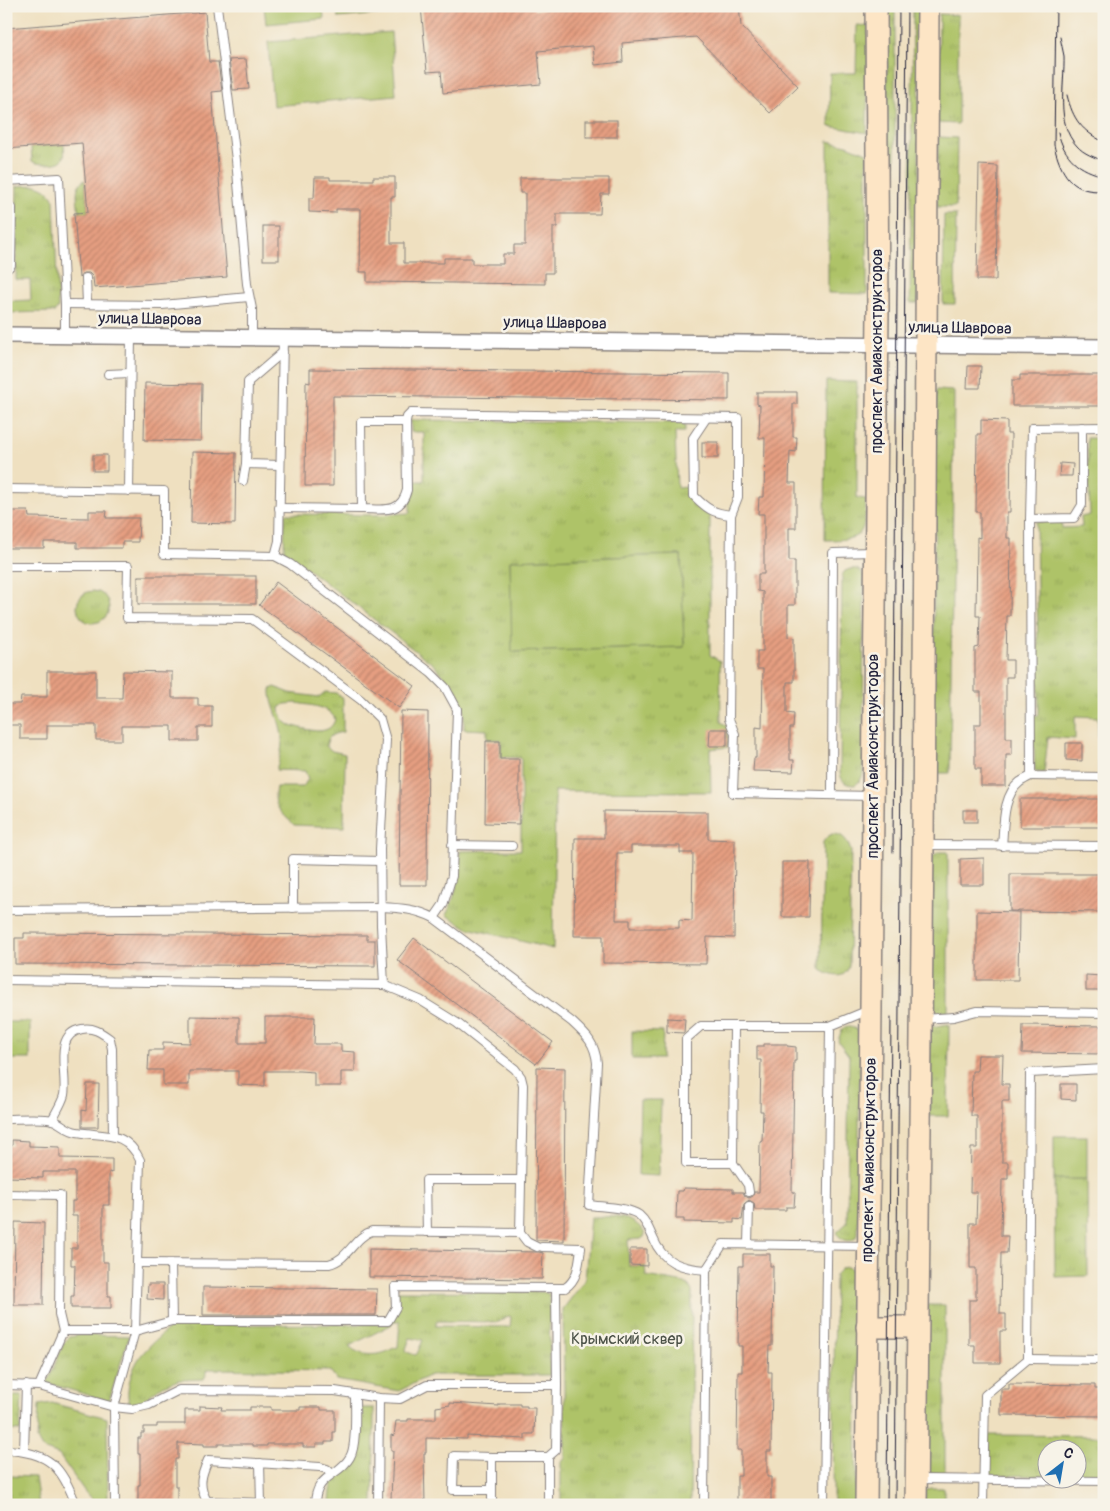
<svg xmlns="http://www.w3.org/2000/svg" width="1110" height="1511" font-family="Pangolin,sans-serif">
  <defs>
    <pattern id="grass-tufts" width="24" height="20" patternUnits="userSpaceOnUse" patternTransform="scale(1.25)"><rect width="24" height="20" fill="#aec367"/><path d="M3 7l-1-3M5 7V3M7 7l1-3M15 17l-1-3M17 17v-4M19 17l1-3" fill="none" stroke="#95a75a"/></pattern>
    <pattern id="building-hatch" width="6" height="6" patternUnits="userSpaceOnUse" patternTransform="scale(1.25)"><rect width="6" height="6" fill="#e69f81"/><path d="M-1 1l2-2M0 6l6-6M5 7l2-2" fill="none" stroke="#ba816b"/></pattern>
  </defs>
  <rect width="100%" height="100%" fill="#f7f3e8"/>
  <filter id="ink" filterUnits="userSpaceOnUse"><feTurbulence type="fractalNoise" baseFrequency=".02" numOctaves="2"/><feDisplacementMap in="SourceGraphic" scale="10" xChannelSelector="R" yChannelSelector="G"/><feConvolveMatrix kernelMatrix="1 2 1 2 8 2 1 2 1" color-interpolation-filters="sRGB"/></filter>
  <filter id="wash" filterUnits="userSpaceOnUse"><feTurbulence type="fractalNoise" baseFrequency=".0096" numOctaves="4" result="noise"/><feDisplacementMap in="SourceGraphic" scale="20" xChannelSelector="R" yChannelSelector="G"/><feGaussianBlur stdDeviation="1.12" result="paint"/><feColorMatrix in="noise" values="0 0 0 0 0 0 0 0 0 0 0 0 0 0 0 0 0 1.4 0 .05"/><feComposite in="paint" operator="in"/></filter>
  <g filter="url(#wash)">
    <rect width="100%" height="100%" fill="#efe0c0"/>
    <!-- grass -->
    <g fill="url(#grass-tufts)" stroke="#687251" fill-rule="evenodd">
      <rect x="887" y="6" width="8" height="167"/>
      <path d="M913,6H920L918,303H910Z"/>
      <path d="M939,14L958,15V124L938,123Z"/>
      <path d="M857,25L868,26L867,133L829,126L830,73H856Z"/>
      <path d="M938,137L957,138L956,207H937Z"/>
      <path d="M828,141L847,145L867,153V294L828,293Z"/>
      <path d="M64,144C64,149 66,156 62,160C58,165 36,165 32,161L31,147Z"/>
      <path d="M85,180L88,212L79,213C78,201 73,185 85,180Z"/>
      <path d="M36,185C46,188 50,191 54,200L58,308L55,312L6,313V292L9,293L10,301L31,300L30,280H16L17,186Z"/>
      <path d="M944,215H956L955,304H943Z"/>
      <path d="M826,381L857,382V498L866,499C865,536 863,540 825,540Z"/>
      <path d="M936,390L954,391L950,773H932Z"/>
      <path d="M411,420L685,423V432H675L677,488L688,487L690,496L710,516V655L720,661L721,722L728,726V747L710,749L711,792L555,791L553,949L468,928L446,915C458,892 459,875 460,851L521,850V758L501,757V740L487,739V730L464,729V709L456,690L434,665L284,551L285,514L375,515L410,513V481H424V432H411ZM681,555L684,647L513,652L510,560Z"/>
      <path d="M1087,438H1104V774H1099L1098,717L1075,716V739L1048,737L1044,773L1035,772L1033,716L1039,715L1036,522L1061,521L1062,528L1082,527L1081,517L1090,515Z"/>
      <path d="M850,569C857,568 860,570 864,576L863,774L860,781L855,785C845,785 842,782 840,773L842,575L845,571Z"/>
      <circle cx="93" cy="607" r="16"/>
      <path d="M275,687L290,693L319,697L325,692L336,693L343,698V732C333,734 328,735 326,746L332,751L345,754L344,827L294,825C281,812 272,807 276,787H303L308,779L305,771L276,770C280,757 284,745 281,731C279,716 270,704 271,689ZM297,703C310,706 328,705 335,719C331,735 314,731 301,728C298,727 293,726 290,725C284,722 280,715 280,708L285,704Z"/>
      <path d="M832,834C844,834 847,840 851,851L849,965C846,981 831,976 821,970L823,842L827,837Z"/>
      <path d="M938,852H948V1012H930L932,857Z"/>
      <rect x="6" y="1022" width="24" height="37"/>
      <path d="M949,1024L948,1116H929L930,1027Z"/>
      <path d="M847,1027C854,1027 857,1029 860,1035L858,1234C852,1245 843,1241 836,1233L847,1223L849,1056L838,1041L842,1029Z"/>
      <path d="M632,1031L663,1032L662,1059H632Z"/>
      <path d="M640,1100H661L659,1176L638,1175Z"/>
      <path d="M1054,1179H1087L1088,1276L1055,1277Z"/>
      <path d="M590,1217C609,1217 634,1213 645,1234L644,1237L641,1239L628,1240L629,1266H645L646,1276L685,1283L689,1286L692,1291L690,1505H561V1462L565,1459L563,1309L585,1280Z"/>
      <path d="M847,1267C854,1269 855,1272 858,1279L856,1505H833L835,1275L842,1268Z"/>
      <path d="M397,1291L543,1292L549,1294L550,1375H430L399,1391L336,1380L331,1371L208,1369L204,1379L179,1380L162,1386L138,1404L129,1402C125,1390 132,1370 138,1360C145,1348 162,1335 172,1325L389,1324ZM510,1316L511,1317L510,1327L436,1326V1321L499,1322L505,1317ZM393,1321H400L398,1347C393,1348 390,1350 386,1352C374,1356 359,1356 349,1346L391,1325ZM410,1338L423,1340L417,1354L415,1355L407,1352L406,1349Z"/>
      <path d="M927,1305H945V1474L926,1473Z"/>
      <path d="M81,1335L129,1336L109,1401L47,1383L64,1343L70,1337Z"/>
      <path d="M6,1396H22L20,1431L6,1430Z"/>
      <path d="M52,1403L107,1418L108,1505H97L85,1492L59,1455L43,1449L37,1440L39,1405Z"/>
      <path d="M360,1408H374L373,1505H330C331,1475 335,1478 358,1462Z"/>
      <path d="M988,1435L1104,1436V1476H1078V1448H1048L1047,1476L987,1475Z"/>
      <path d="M10,1476L35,1477L39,1505H9Z"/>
      <path d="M931,1488H944V1505H925V1491Z"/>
    </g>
    <!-- pitch -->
    <g fill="#aec367" stroke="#687251">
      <path d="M264,6H323L324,19L266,24Z"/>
      <path d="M337,6H378L379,14L338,18Z"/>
      <path d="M391,32L396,95L273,106L268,42Z"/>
      <path d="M681,555L684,647L512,652L510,560Z"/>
      <rect x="1054" y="1136" width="33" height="43"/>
    </g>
    <g id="blocks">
      <!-- building -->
      <g fill="url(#building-hatch)" fill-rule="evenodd">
        <path d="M421,6H534V10L578,6H739L741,26L798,86L770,113L696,37L622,43L623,62L595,65L593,46L538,51L541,84L443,93L441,71L427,72Z"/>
        <path d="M205,12L209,62H218L222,91L212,92L227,277L94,288L93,277L89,273H83L79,278L74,213L88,212L82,143L6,149V28Z"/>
        <path d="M246,59L249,89L233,90L229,60Z"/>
        <rect x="586" y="120" width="31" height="17"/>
        <path d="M979,165L998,166L996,280H977Z"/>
        <path d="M315,177H330V180H373V177H395V197H391V243H404V263H444V258H472V264H503V254H514V245H525V193H520V178H609V194H601L600,214H557V227H553V273H545V284L367,282V272H360L361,209H336V213L309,212V198H314Z"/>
        <rect x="263" y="226" width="16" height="34"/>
        <path d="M968,366H981L980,388H967Z"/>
        <path d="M310,369L729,373V400L333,396V486H305L306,382L310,383Z"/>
        <path d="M1020,375H1104V406H1012V380H1020Z"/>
        <path d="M145,383L202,384L201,441L144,440Z"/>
        <path d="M757,392H797V404H793V437H797L796,452L790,451L789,483H796V528H789V561H795V605H788V637L794,638V682H787V713L794,714L793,728H790V760H794L793,772L753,771L754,758H756V727L762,728L763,669H757V651H763V592L758,591V574H764V514H758L759,497H764L765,438H759L760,405L757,404Z"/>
        <path d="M981,420L1007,421V434H1011L1010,512H1007V538H1011L1010,616H1007L1006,660H1013V677H1006V738H1012V755H1006V786H981V769H975V724H981V692H975V648L979,647L980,616H976L977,537L980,538V512H976L977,434H981Z"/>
        <rect x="702" y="442" width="16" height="16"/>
        <path d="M192,452L236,453L235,524L191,523Z"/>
        <rect x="93" y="455" width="14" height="16"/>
        <path d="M1060,463L1073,464L1072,476H1059Z"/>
        <path d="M11,511H28L29,517L89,518V511H107L106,518H139L138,542H122V548H77V542H44V548H6V517H11Z"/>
        <rect x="138" y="576" width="118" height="28"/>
        <path d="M276,582L415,686L399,708L259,605Z"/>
        <path d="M47,671H96V698H122L123,671L172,672V698H198V706H212V727H198V741H172V726H122V740H96V725H47V739H20V725H6V704H20L21,697H47Z"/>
        <path d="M401,711L428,712L427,885H399Z"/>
        <path d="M710,729H727V746H709Z"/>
        <path d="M486,741H500V759H519V824L485,823Z"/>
        <path d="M1066,743H1082V761L1066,760Z"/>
        <rect x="1020" y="799" width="84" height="28"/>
        <rect x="963" y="810" width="14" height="12"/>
        <path d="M604,811L708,812V839L735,840L734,938L707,937L706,964L603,963V936H574L575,838H604ZM631,846H680V853H693L692,921L679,920V928H630V920H616L617,853H631Z"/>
        <path d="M984,858V885H960V859Z"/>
        <path d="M782,862H810L809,917H782Z"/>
        <path d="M1010,874H1104V912L1010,911Z"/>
        <path d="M977,911L1019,912L1018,980H977Z"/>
        <path d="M24,933L367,935V940H375V966L15,964V938H24Z"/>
        <path d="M414,938L553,1042L536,1064L397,960Z"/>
        <path d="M1086,975L1102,976V991H1086Z"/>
        <path d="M190,1016L239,1017V1043H265V1017H315L314,1044H341V1051L355,1052V1072H341V1086H314V1072L299,1071H265V1086L238,1085V1071H189V1085H163V1070H148L149,1050H163V1042L190,1043Z"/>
        <path d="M667,1018L685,1019L684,1033L667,1032Z"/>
        <path d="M1023,1025L1104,1026V1054L1022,1053Z"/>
        <path d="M764,1044H787V1046L796,1047V1061H794L793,1130L792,1192H795L794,1207H786V1210H755L754,1203L749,1200L744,1204L742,1220L734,1219V1223L684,1222V1219H676L677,1191H683L684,1188L733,1189V1192H743L745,1196L749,1198L753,1196L754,1192H759L760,1142L762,1141L763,1111H760L761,1060H757V1046H764Z"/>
        <path d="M978,1055H1003L1002,1084H1009V1101H1002V1162H1008V1179H1002L1001,1236H1008L1007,1253H1001L1000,1314H1006V1331H1000V1363H975V1345H969V1300H976V1268H970V1223H976L977,1192H970L971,1148H977V1116H971L972,1071H977Z"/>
        <path d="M537,1067L565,1068L564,1241L536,1240Z"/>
        <path d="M87,1084H99L98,1127H82V1110L86,1111Z"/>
        <path d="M1061,1084H1076V1100L1061,1099Z"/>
        <path d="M12,1140L29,1141V1146L60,1147V1158L112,1159V1173L109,1172V1205H103V1262H108V1296H111V1308H71V1296H74L75,1265H71V1248H77V1216H72V1201H75V1172H43V1178L6,1177V1146H12Z"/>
        <path d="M15,1222L44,1223L43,1305H14Z"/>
        <path d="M369,1249L539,1252L543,1253L542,1279L369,1277Z"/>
        <path d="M630,1249H647V1266L630,1265Z"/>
        <path d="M743,1254H770V1266H773L772,1346H769L768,1372H772L771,1451H767V1477H771V1505H737V1476H741V1450H737L738,1372H742V1346H738L739,1266H743Z"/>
        <path d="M148,1284H163V1300L147,1299Z"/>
        <path d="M203,1287L377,1289L376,1315H203Z"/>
        <path d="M1009,1384L1095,1385V1389H1104V1416L1001,1415V1389H1009Z"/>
        <path d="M450,1403L499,1406V1404H520V1406H527V1408H535L534,1434H525V1439L467,1436V1439L426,1438V1453H424L425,1505H393V1499H391L393,1451H391V1435L394,1436L396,1421H408V1419H436V1407L450,1405Z"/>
        <path d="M200,1406L222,1407L221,1410H250V1407H271V1410H300V1407H321V1410H335V1432H333V1442H325V1444H316V1447H303V1444H267V1446H253V1444H218V1446H204V1444L178,1443V1459H175V1486H177V1505H140L138,1503V1485H140V1454H138V1438H141V1433H144V1427H157V1424H185V1410H200Z"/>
      </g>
    </g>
  </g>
  <g filter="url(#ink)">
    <use href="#blocks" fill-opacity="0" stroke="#88817e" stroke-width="1"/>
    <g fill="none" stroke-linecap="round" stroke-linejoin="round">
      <defs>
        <g id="lane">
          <path d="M217,6L236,160L247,284L252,309V337"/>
          <path d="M6,181L59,178L65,304V335"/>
          <path d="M6,208H12L11,265L6,270"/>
          <path d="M86,278L87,304"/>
          <path d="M65,304L162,305L249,297"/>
          <path d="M108,374L130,373"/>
          <path d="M707,417L693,438L694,496C707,509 713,513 731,515"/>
          <path d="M406,422L407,417L411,413L738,418V497L731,515L729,719L735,734L733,793L871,796"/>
          <path d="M1104,427L1032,428L1030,519L1031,776L1104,777"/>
          <path d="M280,465L246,464L248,382L283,352"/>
          <path d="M243,481L246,464"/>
          <path d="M6,489L164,491V554L275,556L290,564L431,673L445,687L457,709L452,876L443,905L434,918"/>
          <path d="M129,491L131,336"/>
          <path d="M279,508L362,509L361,422H406L407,490C401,515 382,509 362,509"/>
          <path d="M1030,519L1074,518L1082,505V427"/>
          <path d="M275,556L279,541L283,338"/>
          <path d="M6,566H128L127,618L252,619L361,700L380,719L386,740L380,849L381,925L384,985"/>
          <path d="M832,795L833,553L873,552"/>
          <path d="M452,845L512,846"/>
          <path d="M923,845L1104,846"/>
          <path d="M1002,846C1004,826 1002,796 1020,782C1023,780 1027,778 1031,776"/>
          <path d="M293,908V859L380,861"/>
          <path d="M6,910L381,907C400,908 417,909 434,918L572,1022C587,1036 595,1043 597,1063L589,1205C602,1207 628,1207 639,1215C646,1221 649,1229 653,1238C663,1263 681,1268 706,1270"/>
          <path d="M6,980L384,985L420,1000L457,1023L515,1069L521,1077L523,1085L520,1233L527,1242L537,1247"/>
          <path d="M922,1019L954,1017L977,1011L1104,1013"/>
          <path d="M6,1119C17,1119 44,1117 53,1120C61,1123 68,1131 77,1132C105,1137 126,1130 140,1160L135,1331L114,1407L115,1505"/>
          <path d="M52,1120C56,1112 62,1103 64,1095C68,1074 52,1034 82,1029C93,1027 101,1032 110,1039L112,1049L113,1136"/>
          <path d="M733,1163H686V1039L701,1026H734"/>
          <path d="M749,1192L748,1185L733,1163L734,1026H830"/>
          <path d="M6,1194L60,1195L59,1314L63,1331"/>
          <path d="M427,1232L426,1180H521"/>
          <path d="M748,1244L749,1206"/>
          <path d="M138,1263L329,1264C348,1260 354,1237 372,1231L520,1233"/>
          <path d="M171,1264L172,1321"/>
          <path d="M556,1288L557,1385"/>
          <path d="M1028,1359L1104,1360"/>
          <path d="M6,1385L39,1386L114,1407L132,1409L149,1405L179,1390L335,1391L379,1398L400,1399L427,1385H557L556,1450L548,1457H492V1505"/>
          <path d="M39,1386L63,1331H135L172,1321H388L396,1307L395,1287L565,1288C578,1280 579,1263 581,1248L542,1247"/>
          <path d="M6,1450C49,1452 62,1466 76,1505"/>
          <path d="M24,1451L26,1385"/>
          <path d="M548,1457V1505"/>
          <path d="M260,1463L261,1503"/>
          <path d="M919,1479L1104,1481"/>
          <path d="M492,1490H453L454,1456L492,1457"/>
          <path d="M261,1505V1503L207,1501C198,1485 201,1476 208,1460L320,1467L327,1469L331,1473"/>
          <path d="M315,1505C315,1474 339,1477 350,1457C357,1446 355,1410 355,1395"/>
          <path d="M378,1505L379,1398"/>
          <path d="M704,1505L706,1270L723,1244L868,1246"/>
          <path d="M824,1505L830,1026L869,1010"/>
          <path d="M983,1505L985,1395L1028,1359L1030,1073L1104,1069"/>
        </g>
        <path id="street" d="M6,335L1104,347"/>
        <g id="secondary">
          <path d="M867,1327H917"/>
          <path d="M866,1505L878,310L876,6"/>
          <path d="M916,1505L923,845L928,6"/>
        </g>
      </defs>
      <!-- lane casing -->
      <use href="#lane" stroke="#88817e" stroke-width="10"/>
      <!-- street casing -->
      <use href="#street" stroke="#88817e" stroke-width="18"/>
      <!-- secondary casing -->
      <use href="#secondary" stroke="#88817e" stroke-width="24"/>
      <!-- lane -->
      <use href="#lane" stroke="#fff" stroke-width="8"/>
      <!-- street -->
      <use href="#street" stroke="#fff" stroke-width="15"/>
      <!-- secondary -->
      <use href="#secondary" stroke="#fde5c5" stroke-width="21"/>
      <!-- tram -->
      <g stroke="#22223b" stroke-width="1">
        <path d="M1056,6L1054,145C1058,163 1066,186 1088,190C1093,191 1099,191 1104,191"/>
        <path d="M1060,37C1061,43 1063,50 1064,56C1065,85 1055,123 1077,146C1084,154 1094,157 1104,161"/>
        <path d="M1067,95C1073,120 1082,131 1104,142"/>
        <path d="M1058,132C1064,158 1079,170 1104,176"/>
        <path d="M893,852L899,6"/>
        <path d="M887,1505L891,1017"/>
        <path d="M895,1505L907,6"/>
      </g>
    </g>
  </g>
  <g text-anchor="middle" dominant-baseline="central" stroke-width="5" stroke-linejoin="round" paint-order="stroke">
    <!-- street labels -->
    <g font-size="16" fill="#22223b" stroke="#f7f3e8">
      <text transform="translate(150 319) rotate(1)">улица Шаврова</text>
      <text transform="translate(555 323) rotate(1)">улица Шаврова</text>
      <text transform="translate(960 328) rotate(1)">улица Шаврова</text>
      <text transform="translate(877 351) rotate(-90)">проспект Авиаконструкторов</text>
      <text transform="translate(873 756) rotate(-90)">проспект Авиаконструкторов</text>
      <text transform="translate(869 1160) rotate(-89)">проспект Авиаконструкторов</text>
    </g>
    <!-- park labels -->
    <g font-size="16" fill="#4c5248" stroke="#f7f3e8">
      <text x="627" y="1339">Крымский сквер</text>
    </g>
  </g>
  <!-- margin -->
  <rect width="1110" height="1511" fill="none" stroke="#f7f3e8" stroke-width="25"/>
  <!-- north arrow -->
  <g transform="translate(1062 1464) rotate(31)"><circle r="24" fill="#f7f3e8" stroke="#a29fa3"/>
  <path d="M0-4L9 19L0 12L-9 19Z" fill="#1f6fb2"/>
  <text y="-8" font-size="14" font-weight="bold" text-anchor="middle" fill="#22223b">С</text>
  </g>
</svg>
